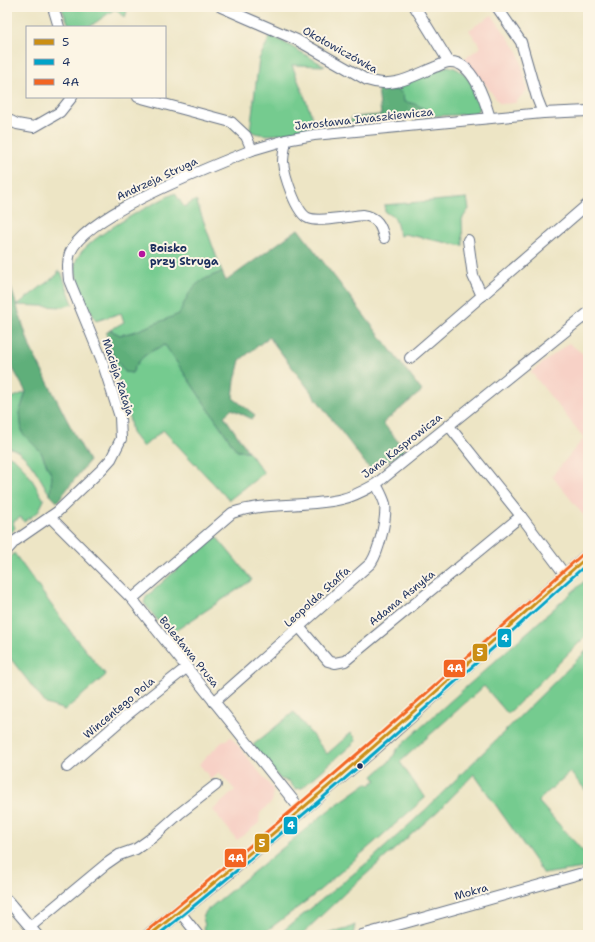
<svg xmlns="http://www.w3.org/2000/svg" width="595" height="942" font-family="'Shantell Sans',sans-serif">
  <rect width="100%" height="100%" fill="#fcf5e5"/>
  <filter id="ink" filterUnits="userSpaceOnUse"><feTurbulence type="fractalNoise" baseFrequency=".025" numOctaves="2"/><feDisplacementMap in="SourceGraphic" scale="8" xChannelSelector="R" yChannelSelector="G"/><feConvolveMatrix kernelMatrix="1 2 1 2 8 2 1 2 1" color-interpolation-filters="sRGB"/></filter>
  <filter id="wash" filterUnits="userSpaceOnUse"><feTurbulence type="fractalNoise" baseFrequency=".012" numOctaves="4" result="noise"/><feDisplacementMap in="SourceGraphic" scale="16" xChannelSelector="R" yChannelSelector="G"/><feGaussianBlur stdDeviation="0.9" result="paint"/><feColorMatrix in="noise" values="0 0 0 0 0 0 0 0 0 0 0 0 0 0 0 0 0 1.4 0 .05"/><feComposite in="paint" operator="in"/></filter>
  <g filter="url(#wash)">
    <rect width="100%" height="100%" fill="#ede5c5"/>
    <!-- built -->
    <g fill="#f7d1c6">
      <path d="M492,15L519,53L527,90L515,103L500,104L476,72L461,61L481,47L469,30Z"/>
      <path d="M569,343L588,358V521L552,476L584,438L531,372Z"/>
      <path d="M231,737L273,789L272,802L260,813L259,823L237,840L213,810L235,790L219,772L211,779L199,764L222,742Z"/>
    </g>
    <!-- green -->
    <g fill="#74cb8f" stroke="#487d76">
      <path d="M61,7H128L125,18L115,9L89,27H70Z"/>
      <path d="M271,35L325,66L292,65L314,121L313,127C292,131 270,140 250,131L259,59Z"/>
      <path d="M448,66C468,70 476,89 480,108L475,114L433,116C423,106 417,105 404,102C396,100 386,93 378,89Z"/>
      <path d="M175,193L184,207L196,200L222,272C195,282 191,287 180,314L134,332L120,335L110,330L124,322L121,313L96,321C89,306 75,282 75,266C74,242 155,203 175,193Z"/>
      <path d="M467,198L469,209L462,219L463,246L404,234L400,236L395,218L385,212L384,205Z"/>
      <path d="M58,271L61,272L73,304L63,307L17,305L58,274Z"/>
      <path d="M165,345L237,451H248L264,473L229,500L163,430L143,447L132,433L128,411L117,375L111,352L125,372L132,373C140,356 148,352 165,345Z"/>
      <path d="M26,392L20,411L22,433L41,452L52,476L50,495C40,479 28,451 7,447V400Z"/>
      <path d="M7,455C24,461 35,486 44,500L38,512L24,522L21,517L13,522L15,528L7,537Z"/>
      <path d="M215,535L252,580L169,635L144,603L146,597Z"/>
      <path d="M14,553L73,635L106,675L65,710L46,704L7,654V561Z"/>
      <path d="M588,578V634L508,714L484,686L400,762L425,798L313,896L261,935H209L203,928L205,925L203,918L206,911L329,810L367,783L370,785L376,780L373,776L391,760L398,748Z"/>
      <path d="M588,649V793L570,772L538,801L588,857V864L584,868L544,874L474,774L439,810L346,892L301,935H278L373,858L425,810Z"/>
      <path d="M294,712L327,754L351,733L355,737L356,741L302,788L295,789L289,781L280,779L253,745Z"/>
      <path d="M355,925L353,935H322L347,929Z"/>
    </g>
    <!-- forest -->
    <g fill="#5faf7a" stroke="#3d6f6c">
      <path d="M378,89L398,90L403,94L404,102C415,102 426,109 433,116L350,123L352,117L381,115Z"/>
      <path d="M298,229L422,391L383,423L405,450L372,472L269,337L240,360L235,381L233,398L255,415L252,419L232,409L224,416L248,451H237L165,345C148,352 140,356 132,373L125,372L111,352L106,333L110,330L120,335L134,332L179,314C191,287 194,282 222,272L226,281Z"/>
      <path d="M7,275L30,347L67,420L89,461L57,502L50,495L52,476L41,452L22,433L20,411L26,392L7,358Z"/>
    </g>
  </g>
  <g filter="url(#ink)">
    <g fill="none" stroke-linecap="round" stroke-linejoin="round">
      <defs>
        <g id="minor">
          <path d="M53,7L59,27"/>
          <path d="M221,7L297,40L367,80C393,89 411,77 435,67C439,66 445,62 449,62C473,60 485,101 490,118"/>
          <path d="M415,7L449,62"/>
          <path d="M497,7L521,42L537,98L543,113"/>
          <path d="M138,97L231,122L246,136L252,150L286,140L314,135L543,113L588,111"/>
          <path d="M7,119L17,124L34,127L60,112L72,97"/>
          <path d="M286,140C285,147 283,155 283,162C284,174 296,213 308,218C319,223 350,216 363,215C377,217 381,225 384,238"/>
          <path d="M468,240L473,276L482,296"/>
          <path d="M410,358L588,204"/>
          <path d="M449,426L521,516"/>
          <path d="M50,517L132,599L301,810"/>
          <path d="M7,550L15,541L57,512L101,470L111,459L121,439L120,417L101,358L69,280C68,270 67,262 70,253C85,214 213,166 252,150"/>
          <path d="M132,599L232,513C267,501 306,508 342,499C355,496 365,490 376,484L588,313"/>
          <path d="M300,628L328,661L335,663L345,661L521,516L566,576"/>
          <path d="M214,702L371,563C379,551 387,518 385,504C383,497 379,490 376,484"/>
          <path d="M67,767L128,714L186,668"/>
          <path d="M7,900L37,935"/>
          <path d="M179,911L198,935"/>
          <path d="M30,927L106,864L119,855L136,849L153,837L180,813L216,785"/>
          <path d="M362,935L579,874L588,873"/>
        </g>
        <path id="secondary" d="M150,935L227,873L382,741L588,556"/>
      </defs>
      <!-- minor casing -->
      <use href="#minor" stroke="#646f82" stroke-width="12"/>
      <!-- secondary casing -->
      <use href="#secondary" stroke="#646f82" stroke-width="16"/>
      <!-- minor -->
      <use href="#minor" stroke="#fff" stroke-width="10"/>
      <!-- secondary -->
      <use href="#secondary" stroke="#fbe5cf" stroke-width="14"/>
      <defs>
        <path id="bus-1" d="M150,935C301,814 444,685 588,556"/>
        <path id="bus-2" d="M158,935C306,816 447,690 588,563"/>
        <path id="bus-3" d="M147,931C297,810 441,681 585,552"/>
      </defs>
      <!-- bus-1 casing -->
      <use href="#bus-1" stroke="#fcf5e5" stroke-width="6"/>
      <!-- bus-2 casing -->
      <use href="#bus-2" stroke="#fcf5e5" stroke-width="6"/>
      <!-- bus-3 casing -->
      <use href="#bus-3" stroke="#fcf5e5" stroke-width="6"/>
      <!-- bus-1 -->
      <use href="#bus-1" stroke="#cb8e13" stroke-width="3"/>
      <!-- bus-2 -->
      <use href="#bus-2" stroke="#01a3c8" stroke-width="3"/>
      <!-- bus-3 -->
      <use href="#bus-3" stroke="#f26522" stroke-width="3"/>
    </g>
  </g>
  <!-- markers -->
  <circle fill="#b5179e" stroke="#fcf5e5" stroke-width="1.5" cx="142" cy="254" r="4"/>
  <circle fill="#1b2f5e" stroke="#fcf5e5" stroke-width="1.5" cx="360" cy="766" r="3.5"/>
  <g text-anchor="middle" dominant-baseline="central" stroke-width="4" stroke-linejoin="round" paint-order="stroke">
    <!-- street labels -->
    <g font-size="11" fill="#1b2f5e" stroke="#fcf5e5">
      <text transform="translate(340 50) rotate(29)">Okołowiczówka</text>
      <text transform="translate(364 119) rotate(-6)">Jarosława Iwaszkiewicza</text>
      <text transform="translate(157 179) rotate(-25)">Andrzeja Struga</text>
      <text transform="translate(118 377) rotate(72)">Macieja Rataja</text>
      <text transform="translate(402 446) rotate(-38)">Jana Kasprowicza</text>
      <text transform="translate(317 597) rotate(-42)">Leopolda Staffa</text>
      <text transform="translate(402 598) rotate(-39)">Adama Asnyka</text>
      <text transform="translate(189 652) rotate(51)">Bolesława Prusa</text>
      <text transform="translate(119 708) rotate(-40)">Wincentego Pola</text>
      <text transform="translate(471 892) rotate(-16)">Mokra</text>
    </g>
    <!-- poi labels -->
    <g font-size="11" font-weight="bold" fill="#1b2f5e" stroke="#fcf5e5" text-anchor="start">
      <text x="150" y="248">Boisko<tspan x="150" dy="13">przy Struga</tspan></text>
    </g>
  </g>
  <g stroke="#fcf5e5" stroke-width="1.5">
    <rect x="497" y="628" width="15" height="20" rx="4" fill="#01a3c8"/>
    <rect x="472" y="643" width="16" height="19" rx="4" fill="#cb8e13"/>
    <rect x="443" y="659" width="23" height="19" rx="4" fill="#f26522"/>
    <rect x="283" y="816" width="15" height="19" rx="4" fill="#01a3c8"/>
    <rect x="254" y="833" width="16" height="20" rx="4" fill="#cb8e13"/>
    <rect x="224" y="848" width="23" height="20" rx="4" fill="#f26522"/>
  </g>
  <g font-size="11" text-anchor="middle" font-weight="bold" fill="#fff">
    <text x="505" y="642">4</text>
    <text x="480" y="656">5</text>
    <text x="455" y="672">4A</text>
    <text x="291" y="829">4</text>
    <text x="262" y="847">5</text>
    <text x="236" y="862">4A</text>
  </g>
  <!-- margin -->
  <rect width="595" height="942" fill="none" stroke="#fcf5e5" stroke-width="24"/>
  <!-- legend -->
  <rect x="26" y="26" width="140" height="72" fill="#fcf5e5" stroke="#a2a6af"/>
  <rect x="34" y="39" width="20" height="6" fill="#cb8e13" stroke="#a2a6af"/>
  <text x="62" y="46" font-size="12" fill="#1b2f5e">5</text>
  <rect x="34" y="59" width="20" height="6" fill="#01a3c8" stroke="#a2a6af"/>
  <text x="62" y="66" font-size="12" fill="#1b2f5e">4</text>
  <rect x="34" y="79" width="20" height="6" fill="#f26522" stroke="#a2a6af"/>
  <text x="62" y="86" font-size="12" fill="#1b2f5e">4A</text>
</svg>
